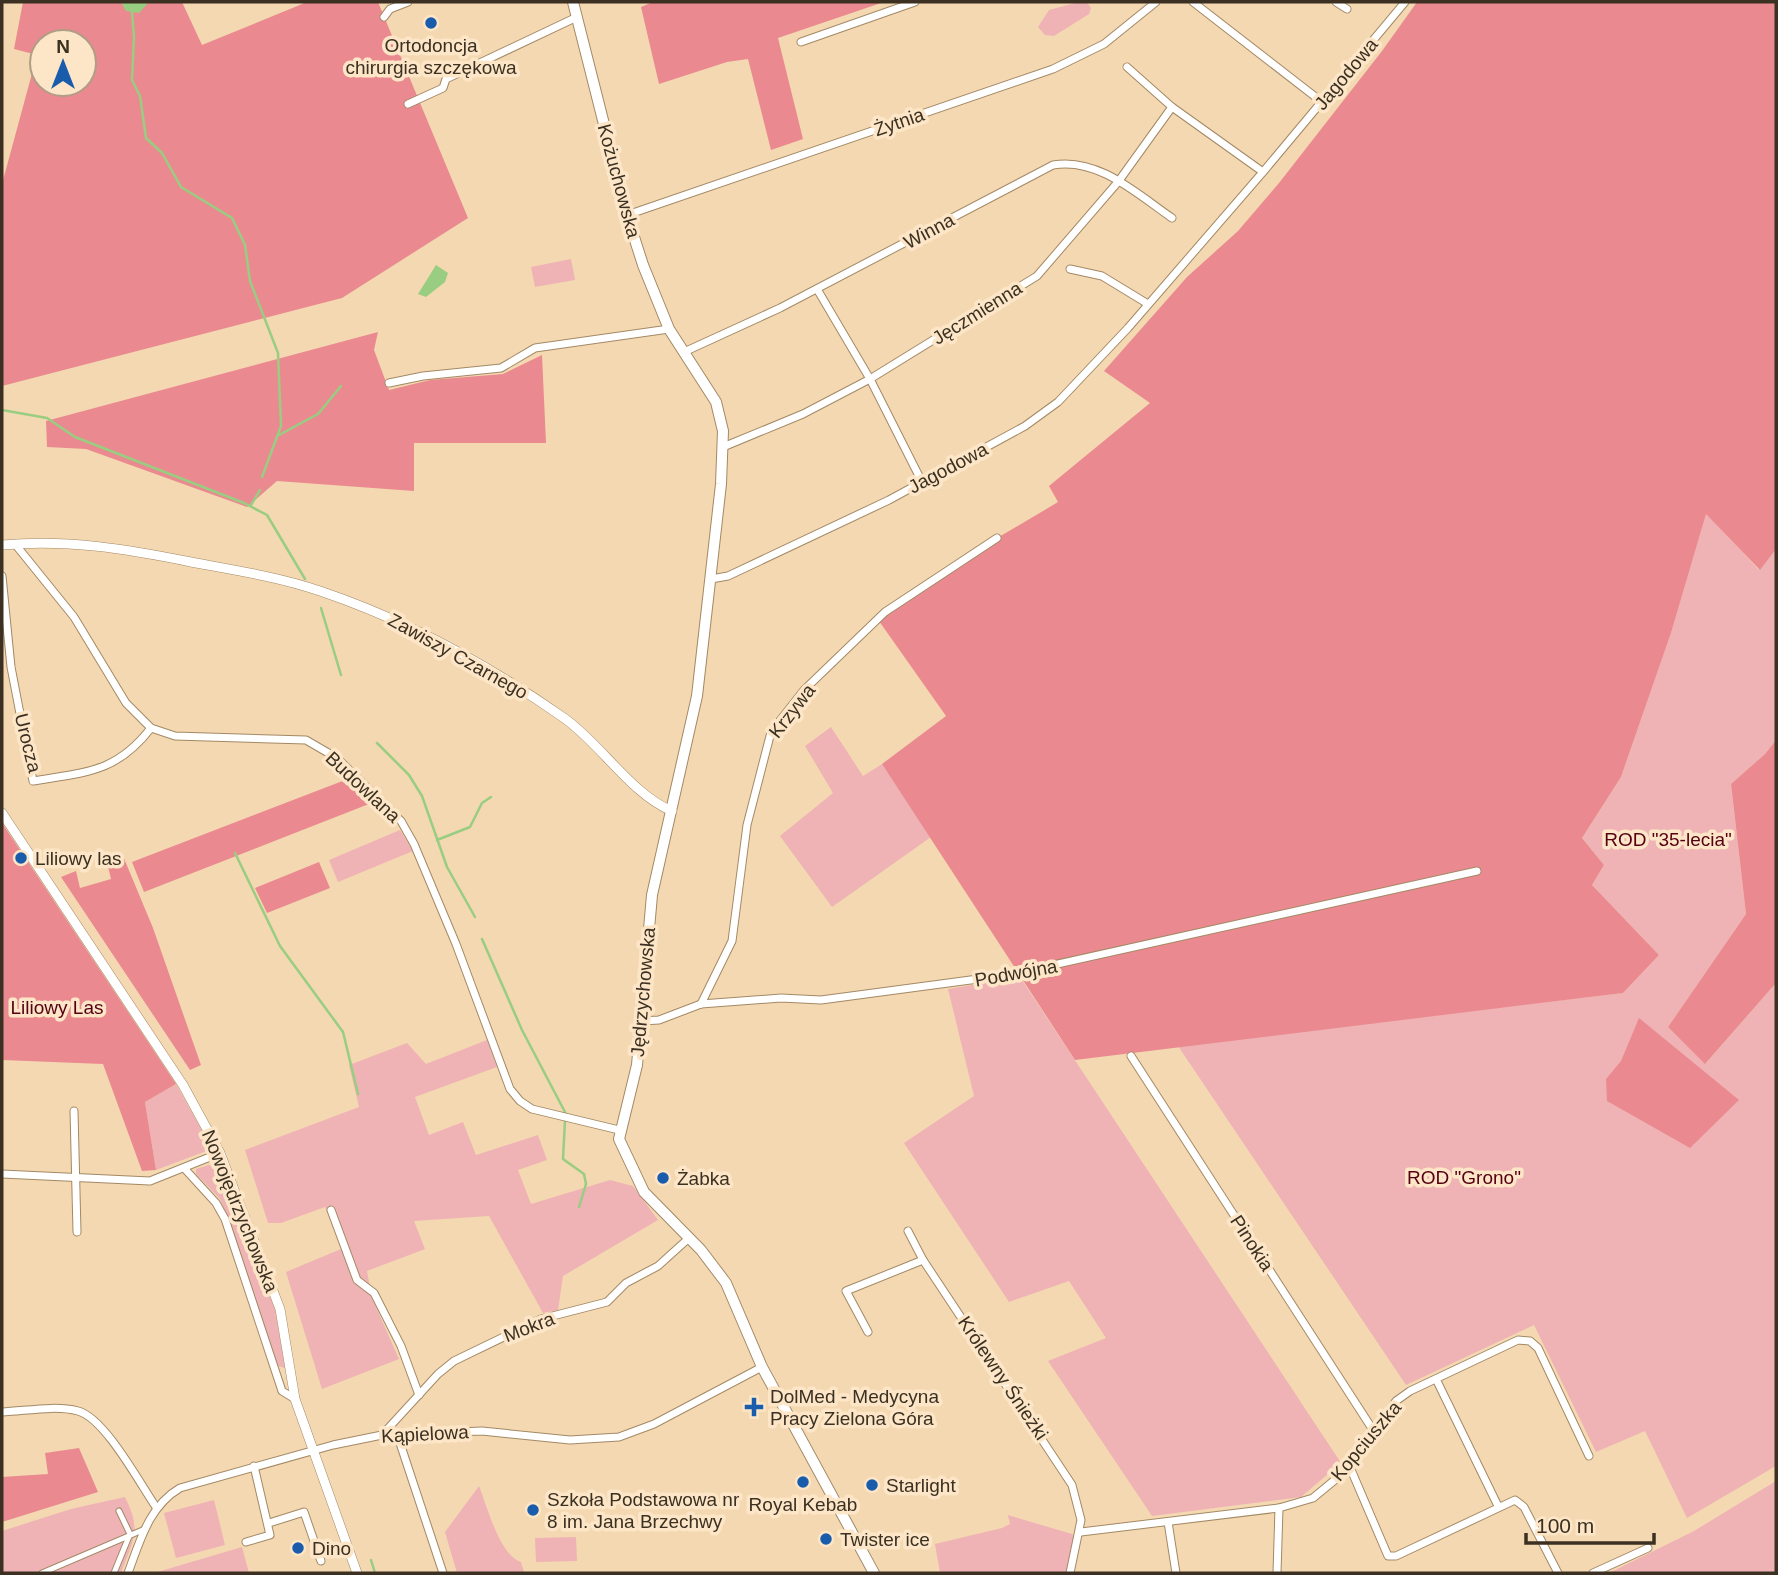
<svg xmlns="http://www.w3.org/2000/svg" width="1778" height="1575" font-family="Arial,sans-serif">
  <rect width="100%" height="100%" fill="#f4d8b1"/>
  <!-- green -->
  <g fill="#efb3b5">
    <path d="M1079,2H1087L1091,8L1089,14L1054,36L1045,35L1038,27L1049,10Z"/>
    <path d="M571,259L575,280L535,287L531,267Z"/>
    <path d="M1706,513L1759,570L1776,549V740L1765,754L1731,784L1746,914L1668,1027L1706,1063L1776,983V1466L1687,1518L1645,1431L1596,1452L1534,1325L1406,1385L1178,1046L1623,993L1659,955L1592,885L1604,865L1582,838L1621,777L1671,633Z"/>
    <path d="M831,727L863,776L882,764L931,837L832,907L780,836L833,793L805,746Z"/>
    <path d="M400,830L413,851L338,882L329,860Z"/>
    <path d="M1020,977L1341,1463L1301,1497L1152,1516L1048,1361L1106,1338L1069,1281L1009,1302L904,1143L974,1096L948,989Z"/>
    <path d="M487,1040L497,1067L415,1097L429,1135L463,1122L476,1155L538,1135L547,1160L518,1170L531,1204L610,1180L633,1186L658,1220L563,1276L558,1310L543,1313L489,1216L414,1221L425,1249L367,1271L372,1298L399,1359L322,1389L286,1272L341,1249L325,1207L281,1223H268L245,1150L359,1107L349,1065L407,1043L426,1064Z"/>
    <path d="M176,1084L210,1145L209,1150L156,1170L145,1102Z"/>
    <path d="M209,1165L220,1170L244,1247L261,1272L275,1310L285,1368L278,1366L225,1211L220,1199L196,1174V1169Z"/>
    <path d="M1776,1481V1573H1609L1694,1531Z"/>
    <path d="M479,1486C487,1506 500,1556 521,1562L524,1572L457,1573L445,1532Z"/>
    <path d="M125,1497C142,1531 133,1540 121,1573H2V1531L71,1509Z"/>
    <path d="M214,1500L225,1545L176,1558L164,1513Z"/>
    <path d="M1008,1515L1072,1534L1076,1539L1067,1573H940L935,1544L1002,1528L1010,1524Z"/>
    <path d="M576,1537L577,1561L536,1562L535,1538Z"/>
    <path d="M242,1547L249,1573H154Z"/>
  </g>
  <!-- forest -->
  <g fill="#ea8a90" fill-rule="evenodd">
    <path d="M23,2H182L202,45L307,2H378L468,218L342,298L2,386V184L37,55L14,49ZM42,42H84V84H42Z"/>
    <path d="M653,2H884L778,38L803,139L771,150L748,59L727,62L659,84L641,7Z"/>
    <path d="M1417,2H1776V549L1760,570L1706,514L1671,633L1621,777L1582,838L1604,865L1592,885L1659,955L1623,993L1075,1060L882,764L946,716L879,621C931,573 997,539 1058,502L1049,486L1150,403L1104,371L1187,277L1238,231L1279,183L1382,51Z"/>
    <path d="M378,332L374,350L389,390L430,380L503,374L542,355L546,443H414V491L277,481L247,507L86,449L47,447L46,421Z"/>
    <path d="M1776,740V983L1705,1064L1668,1027L1746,914L1731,784L1765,754Z"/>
    <path d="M353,777L374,802L144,892L132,862Z"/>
    <path d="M2,823L176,1084L145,1102L156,1170L142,1171L103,1064L2,1060Z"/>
    <path d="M123,856L153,928L201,1065L190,1070L61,877L76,871L80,888L111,879L107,862Z"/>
    <path d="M319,862L330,888L267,913L255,888Z"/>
    <path d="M1639,1018L1739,1100L1690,1148L1607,1101L1606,1079L1621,1061Z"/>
    <path d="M79,1448L98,1492L2,1522V1477L48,1474L45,1453Z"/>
  </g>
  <!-- water -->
  <g fill="#99cd81">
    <path d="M121,2H149L139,13L126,11Z"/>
    <path d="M436,265L448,273L445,282L426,297L418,294Z"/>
  </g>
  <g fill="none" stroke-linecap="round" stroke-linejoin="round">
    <!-- stream -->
    <g stroke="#99cd81" stroke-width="2.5">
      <path d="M132,12L134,37L132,80L140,96L146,138L162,153L181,187L232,218L245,245L250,281L278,353L281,426L262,477"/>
      <path d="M2,410L47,418L75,437L244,503L267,515L305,579"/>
      <path d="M279,435L318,414L341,386"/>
      <path d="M251,505L260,490"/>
      <path d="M321,608L341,675"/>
      <path d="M377,743L409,775L422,796L447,867L475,917"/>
      <path d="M437,840L470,827L482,803L491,797"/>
      <path d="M235,853L280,946L343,1032L358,1094"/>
      <path d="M482,939L522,1030L566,1114"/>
      <path d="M565,1120L563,1159L584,1174L586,1184L579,1207"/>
      <path d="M371,1560L375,1573"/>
    </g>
    <defs>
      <g id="pedestrian">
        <path d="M42,1573L145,1529"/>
        <path d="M114,1573L130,1534L119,1511"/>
      </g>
      <g id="minor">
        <path d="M1193,2L1322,102"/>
        <path d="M1336,2L1347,9"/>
        <path d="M384,17L390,9L408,2"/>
        <path d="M801,42L915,2"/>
        <path d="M1127,67L1172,107L1263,172"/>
        <path d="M408,104L443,88L446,79L577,17"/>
        <path d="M627,215L1053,69L1104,44L1156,2"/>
        <path d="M1070,269L1102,276L1148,304"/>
        <path d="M817,289L870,379L922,482"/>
        <path d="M684,352L780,308L1053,165C1098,157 1137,194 1172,218"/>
        <path d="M389,383L423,376L501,368L535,348L669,329"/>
        <path d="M723,447L803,414L870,379L1037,276L1118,182L1172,107"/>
        <path d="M15,544L74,617L126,703L151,728L175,736L306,740L337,758L401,821L414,844L456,944L510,1089L520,1101L532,1109L619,1130"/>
        <path d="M2,576L11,667L33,781C86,772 116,773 151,728"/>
        <path d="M711,579L728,576L889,500L1025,426L1058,402L1128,328L1263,172L1405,2"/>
        <path d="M701,1004L732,941L747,825L771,732L804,690L885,612L997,538"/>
        <path d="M642,1021L659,1020L701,1004L781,998L821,1000L1008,975L1477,871"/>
        <path d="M1131,1056L1373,1430"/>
        <path d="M74,1111L77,1232"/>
        <path d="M184,1168L216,1203L225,1219L282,1391L295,1399"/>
        <path d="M2,1174L150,1181L220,1153"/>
        <path d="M331,1210L357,1280L374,1293L401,1346L419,1395"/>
        <path d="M908,1231L923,1260L1072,1485L1081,1520L1070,1573"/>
        <path d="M868,1332L846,1291L923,1260"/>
        <path d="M1436,1379L1498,1506"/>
        <path d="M2,1412C26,1411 55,1405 78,1411C105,1418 140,1484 156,1507"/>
        <path d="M397,1434L443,1573"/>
        <path d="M382,1435L438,1374L454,1361L541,1319L607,1302L626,1283L658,1266L689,1238"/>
        <path d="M1349,1465L1388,1556H1396L1515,1500L1524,1507L1558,1573"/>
        <path d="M1168,1522L1176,1573"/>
        <path d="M269,1523L304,1512L321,1561"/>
        <path d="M1081,1532L1279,1508L1313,1498L1342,1474L1396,1401L1410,1391L1518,1340L1530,1341L1538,1348L1589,1456"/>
        <path d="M246,1542L270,1535L254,1466"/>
        <path d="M128,1573C140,1541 149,1506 180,1488L333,1445L382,1435L482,1431L570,1440L619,1437L654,1424L762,1367"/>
        <path d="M1277,1573L1279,1508"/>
        <path d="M1593,1573L1648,1548"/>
      </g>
      <g id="tertiary">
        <path d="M2,545C67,539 127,549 191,562C234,570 279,577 320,591C406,620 490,666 564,718C601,744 631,794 672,811"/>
        <path d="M2,813L183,1085L220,1153L280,1309L295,1399L357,1573"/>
      </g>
      <path id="secondary" d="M573,2L627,215L643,265L669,329L716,402L723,431L721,484L697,696L652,895L637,1065L619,1139L644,1192L701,1250L726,1283L762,1367L874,1573"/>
    </defs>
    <!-- pedestrian casing -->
    <use href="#pedestrian" stroke="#a38965" stroke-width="7"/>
    <!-- minor casing -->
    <use href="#minor" stroke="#a38965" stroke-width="9"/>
    <!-- tertiary casing -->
    <use href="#tertiary" stroke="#a38965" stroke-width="10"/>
    <!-- secondary casing -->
    <use href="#secondary" stroke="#a38965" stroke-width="12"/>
    <!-- pedestrian -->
    <use href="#pedestrian" stroke="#fff" stroke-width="5"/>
    <!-- minor -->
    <use href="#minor" stroke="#fff" stroke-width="7"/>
    <!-- tertiary -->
    <use href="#tertiary" stroke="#fff" stroke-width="9"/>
    <!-- secondary -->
    <use href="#secondary" stroke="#fff" stroke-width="10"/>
  </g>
  <!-- markers -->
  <g fill="#1a5cac" stroke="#fde6c7" stroke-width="2.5">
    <circle cx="431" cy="23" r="7"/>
    <circle cx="21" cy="858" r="7"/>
    <circle cx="663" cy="1178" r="7"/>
    <path d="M750.5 1396.5h7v7h7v7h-7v7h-7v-7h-7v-7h7z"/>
    <circle cx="803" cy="1482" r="7"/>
    <circle cx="872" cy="1485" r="7"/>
    <circle cx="533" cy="1510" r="7"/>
    <circle cx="826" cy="1539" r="7"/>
    <circle cx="298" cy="1548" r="7"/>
  </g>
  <g text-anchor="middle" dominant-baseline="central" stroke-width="7" stroke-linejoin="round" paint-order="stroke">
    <!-- poi labels -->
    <g font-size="19" fill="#3b3021" stroke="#fde6c7" text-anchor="start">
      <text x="431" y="45" text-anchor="middle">Ortodoncja<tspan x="431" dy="22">chirurgia szczękowa</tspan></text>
      <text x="35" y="858">Liliowy las</text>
      <text x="677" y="1178">Żabka</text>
      <text x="770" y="1396">DolMed - Medycyna<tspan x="770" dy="22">Pracy Zielona Góra</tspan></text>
      <text x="886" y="1485">Starlight</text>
      <text x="547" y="1499">Szkoła Podstawowa nr<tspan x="547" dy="22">8 im. Jana Brzechwy</tspan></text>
      <text x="803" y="1504" text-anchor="middle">Royal Kebab</text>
      <text x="840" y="1539">Twister ice</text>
      <text x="312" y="1548">Dino</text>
    </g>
    <!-- street labels -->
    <g font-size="19" fill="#3b3021" stroke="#fde6c7">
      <text transform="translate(1346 74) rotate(-50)">Jagodowa</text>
      <text transform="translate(899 122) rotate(-19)">Żytnia</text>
      <text transform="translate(619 181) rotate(75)">Kożuchowska</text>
      <text transform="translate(929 231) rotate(-28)">Winna</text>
      <text transform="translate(977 313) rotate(-32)">Jęczmienna</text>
      <text transform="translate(948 468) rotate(-28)">Jagodowa</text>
      <text transform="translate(458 656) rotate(29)">Zawiszy Czarnego</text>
      <text transform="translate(792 711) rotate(-52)">Krzywa</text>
      <text transform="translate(28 743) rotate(76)">Urocza</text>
      <text transform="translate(363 787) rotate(43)">Budowlana</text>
      <text transform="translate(1016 973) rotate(-10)">Podwójna</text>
      <text transform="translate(643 992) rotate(-85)">Jędrzychowska</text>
      <text transform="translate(240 1211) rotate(68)">Nowojędrzychowska</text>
      <text transform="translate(1252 1243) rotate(57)">Pinokia</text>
      <text transform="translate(529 1327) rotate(-21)">Mokra</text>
      <text transform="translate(1003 1378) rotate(56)">Królewny Śnieżki</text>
      <text transform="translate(425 1434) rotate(-3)">Kąpielowa</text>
      <text transform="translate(1366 1441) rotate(-50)">Kopciuszka</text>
    </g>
    <!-- park labels -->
    <g font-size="19" fill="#560014" stroke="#fde6c7">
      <text x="1668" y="839">ROD "35-lecia"</text>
      <text x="57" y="1007">Liliowy Las</text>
      <text x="1464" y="1177">ROD "Grono"</text>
    </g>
  </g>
  <!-- border -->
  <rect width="1778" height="1575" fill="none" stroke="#3b3021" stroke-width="7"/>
  <!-- north arrow -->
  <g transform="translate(63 63)"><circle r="33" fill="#fde6c7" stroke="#af9d85" stroke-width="2"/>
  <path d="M0-5L12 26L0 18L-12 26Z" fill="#1a5cac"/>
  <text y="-10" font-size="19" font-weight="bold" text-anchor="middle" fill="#3b3021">N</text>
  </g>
  <!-- scale -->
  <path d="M1526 1533v10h128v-10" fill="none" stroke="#3b3021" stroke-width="3.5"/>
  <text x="1536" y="1533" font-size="21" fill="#3b3021" stroke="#fde6c7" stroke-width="5" paint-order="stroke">100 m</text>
</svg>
